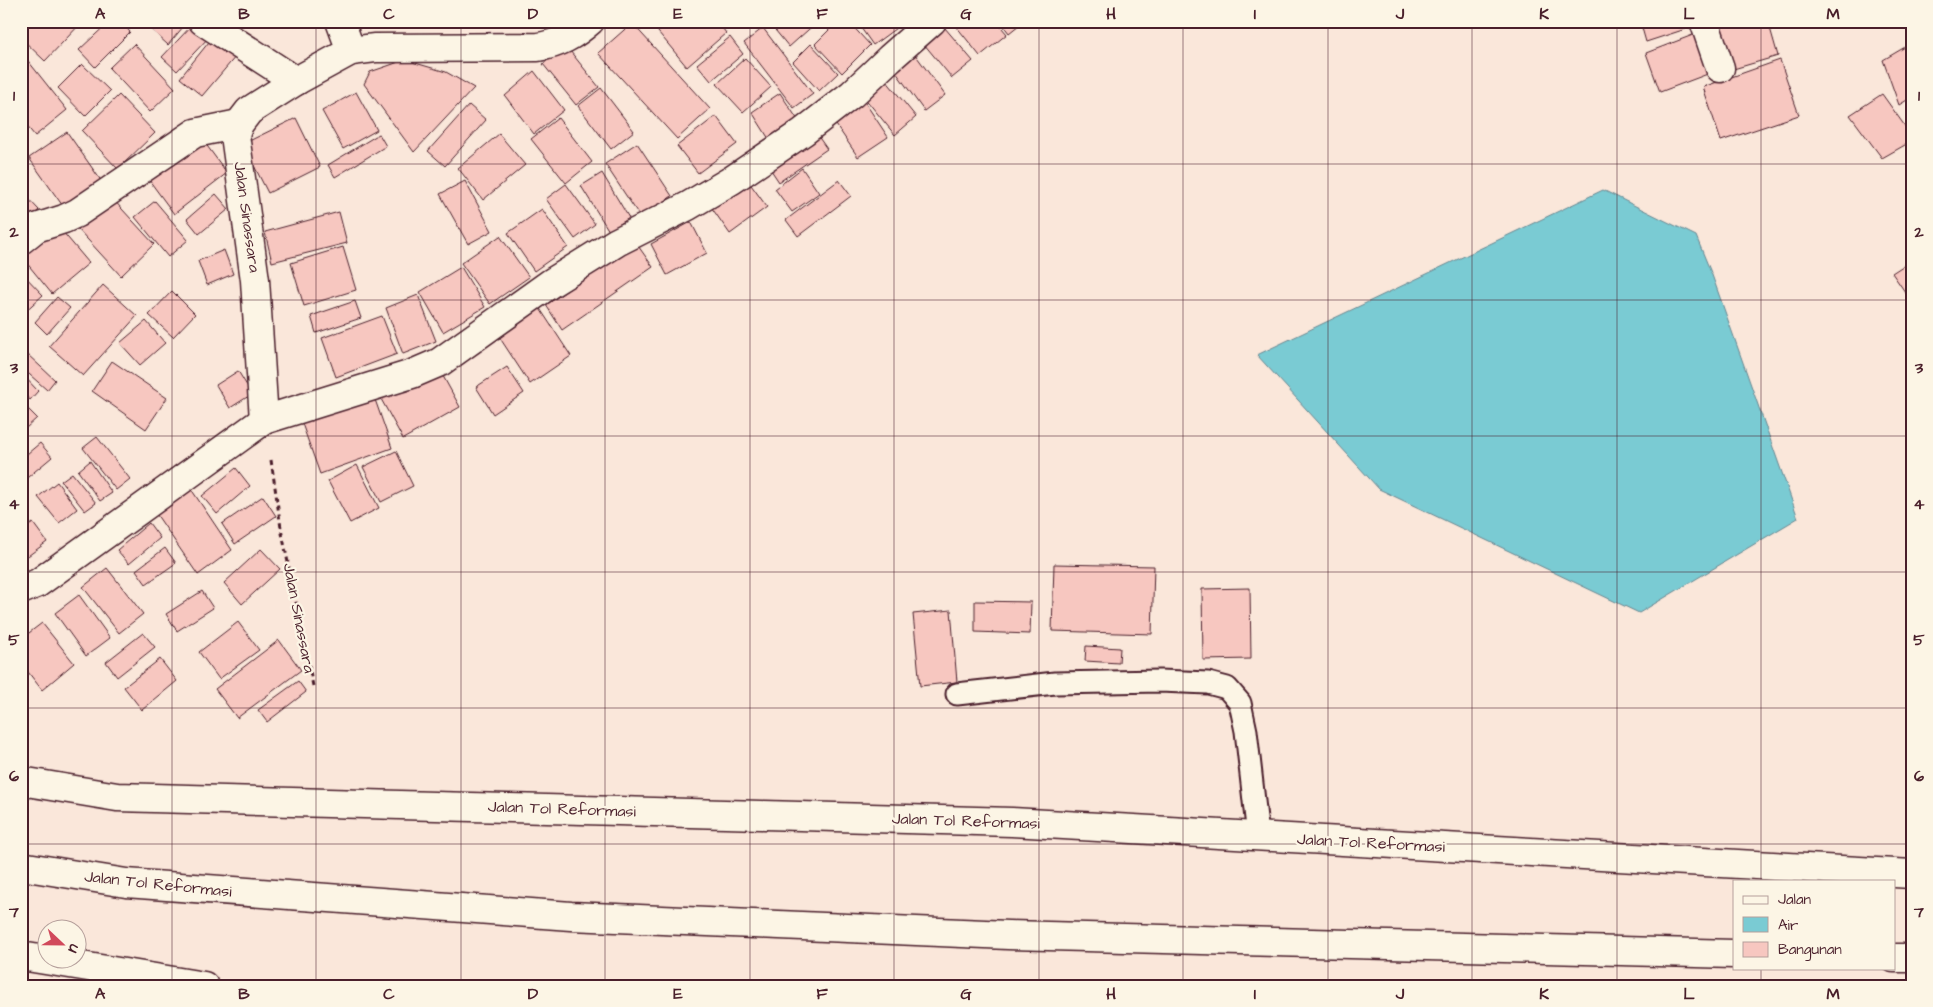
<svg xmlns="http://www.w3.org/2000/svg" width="1933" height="1007" font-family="'Architects Daughter',sans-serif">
  <rect width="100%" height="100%" fill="#fae7da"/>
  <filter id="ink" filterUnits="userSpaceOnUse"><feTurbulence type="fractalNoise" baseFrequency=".02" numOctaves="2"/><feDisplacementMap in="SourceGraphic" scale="10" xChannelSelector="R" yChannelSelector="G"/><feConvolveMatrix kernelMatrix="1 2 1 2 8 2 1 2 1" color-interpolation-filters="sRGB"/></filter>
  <g filter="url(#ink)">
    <!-- water -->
    <path fill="#7acbd3" stroke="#678690" d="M1603,190L1696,236L1712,275L1798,518L1639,613L1379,489L1257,355Z"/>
    <!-- building -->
    <g fill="#f7c7c0" stroke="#4a1f2b">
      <path d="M31,21H83L45,61L21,38V32Z"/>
      <path d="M110,21H120L130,32L95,67L79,50Z"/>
      <path d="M145,21H188L168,45L144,23Z"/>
      <path d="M649,21H717L726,33L687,67Z"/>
      <path d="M776,21H818L789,47L771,25Z"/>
      <path d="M838,21H848L870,45L842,73L815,44Z"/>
      <path d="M856,21H902L903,23L873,45Z"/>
      <path d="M939,21L973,61L952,78L919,38Z"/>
      <path d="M952,21H996L1007,34L980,56Z"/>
      <path d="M1000,21H1024L1009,33Z"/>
      <path d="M1640,21H1697L1698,25L1646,42Z"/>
      <path d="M1717,21H1768L1778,56L1730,70Z"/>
      <path d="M195,22L210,36L177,71L162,57Z"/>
      <path d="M632,23L710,109L677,139L598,53Z"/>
      <path d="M763,28L813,94L794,108L744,43Z"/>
      <path d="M1698,33L1713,72L1660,92L1646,53Z"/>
      <path d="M213,37L236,56L202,96L180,78Z"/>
      <path d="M730,37L743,54L711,81L697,64Z"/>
      <path d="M1912,43V97L1899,105L1883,60Z"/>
      <path d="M134,44L175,88L150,112L109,68Z"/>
      <path d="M811,44L838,73L819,91L793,62Z"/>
      <path d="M566,46L599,87L576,105L543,64Z"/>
      <path d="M909,46L945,95L924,111L888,61Z"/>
      <path d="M21,52L67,110L35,136L21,119Z"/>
      <path d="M745,58L771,87L743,112L717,84Z"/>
      <path d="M405,60L446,72L474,88L414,152L364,84L370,72Z"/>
      <path d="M1780,60L1799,115L1721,141L1703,87Z"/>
      <path d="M82,64L110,91L85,116L58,88Z"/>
      <path d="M534,71L564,110L534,134L505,96Z"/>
      <path d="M881,74L916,117L895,135L859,91Z"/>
      <path d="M601,88L634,131L611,149L578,106Z"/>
      <path d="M356,92L377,130L343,149L322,111Z"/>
      <path d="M780,93L798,120L769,139L752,112Z"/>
      <path d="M1882,94L1912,136V141L1882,158L1850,115Z"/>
      <path d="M119,95L155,133L118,169L82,131Z"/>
      <path d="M860,95L888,137L858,157L830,116Z"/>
      <path d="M469,105L486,120L445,166L428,151Z"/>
      <path d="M716,116L737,144L698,173L677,146Z"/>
      <path d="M296,118L320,167L268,193L243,144Z"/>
      <path d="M558,118L592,162L566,183L531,139Z"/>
      <path d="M67,132L102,182L65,209L29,158Z"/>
      <path d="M815,132L827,149L779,182L767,164Z"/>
      <path d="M379,134L386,146L335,177L328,165Z"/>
      <path d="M499,134L525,165L483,200L458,168Z"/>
      <path d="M202,139L227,173L174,214L149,180Z"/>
      <path d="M637,143L672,196L641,218L605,164Z"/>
      <path d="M802,168L819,193L792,212L775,189Z"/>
      <path d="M602,173L629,218L609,231L581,186Z"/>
      <path d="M746,178L767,207L730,234L709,204Z"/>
      <path d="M839,180L851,196L798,236L786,220Z"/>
      <path d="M465,181L492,231L468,244L440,194Z"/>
      <path d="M566,184L595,224L575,239L546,199Z"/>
      <path d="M21,191L39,210L21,227Z"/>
      <path d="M216,194L229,209L199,234L187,219Z"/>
      <path d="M111,197L154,244L121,276L77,228Z"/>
      <path d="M155,201L188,240L168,257L135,217Z"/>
      <path d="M542,209L568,247L534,271L508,233Z"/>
      <path d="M339,212L347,243L272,262L265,232Z"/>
      <path d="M691,222L707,253L667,275L651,244Z"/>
      <path d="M57,225L89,263L52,294L21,256Z"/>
      <path d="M500,236L529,277L490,304L461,263Z"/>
      <path d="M636,243L653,267L562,330L546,305Z"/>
      <path d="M343,247L356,290L304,306L291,263Z"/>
      <path d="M224,250L233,274L207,285L198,261Z"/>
      <path d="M1912,260V302L1892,273Z"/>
      <path d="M461,267L485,307L443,332L420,292Z"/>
      <path d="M21,272L43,295L21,315Z"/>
      <path d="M103,285L137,316L83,376L49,346Z"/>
      <path d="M172,291L195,314L173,337L149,315Z"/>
      <path d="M418,295L436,341L403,354L386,308Z"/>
      <path d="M57,297L70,308L47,334L35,322Z"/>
      <path d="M355,301L361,318L316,333L311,316Z"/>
      <path d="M535,301L571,356L530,384L494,329Z"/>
      <path d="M382,316L397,354L336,377L322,338Z"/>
      <path d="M146,321L165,343L140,365L120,343Z"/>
      <path d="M27,354L55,380L47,390L21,367V360Z"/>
      <path d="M112,361L167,398L146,429L92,391Z"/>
      <path d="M438,367L460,407L403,439L381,399Z"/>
      <path d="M507,367L524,393L493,414L476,387Z"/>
      <path d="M238,371L252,394L230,408L216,385Z"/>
      <path d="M21,373L38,391L30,400L21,391Z"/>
      <path d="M372,391L392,448L320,474L300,418Z"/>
      <path d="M21,402L37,418L26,428L21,423Z"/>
      <path d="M97,437L130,479L116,490L83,448Z"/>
      <path d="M40,443L52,457L22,482L21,459Z"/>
      <path d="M396,451L413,486L381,502L363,467Z"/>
      <path d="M90,461L112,493L100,501L78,471Z"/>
      <path d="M357,465L379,508L350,523L328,481Z"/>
      <path d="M236,468L250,486L217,514L202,496Z"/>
      <path d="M72,473L96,503L85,511L61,481Z"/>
      <path d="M185,480L232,550L198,575L150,505Z"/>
      <path d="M57,482L77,509L59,523L38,497Z"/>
      <path d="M263,496L276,516L235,544L222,524Z"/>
      <path d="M33,523L47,542L21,561V531Z"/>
      <path d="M149,523L160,538L129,564L117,550Z"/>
      <path d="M165,548L176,563L146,584L136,570Z"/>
      <path d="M261,549L280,569L242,604L224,583Z"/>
      <path d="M1054,564L1154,566L1152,634L1052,631Z"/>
      <path d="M107,568L143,614L119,633L83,587Z"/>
      <path d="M1250,588L1251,659L1203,660L1202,589Z"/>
      <path d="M202,591L213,608L177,631L166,614Z"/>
      <path d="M79,595L110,638L86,656L55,613Z"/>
      <path d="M975,601L1031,602L1030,634L975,632Z"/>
      <path d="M951,610L957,682L920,686L913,614Z"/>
      <path d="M238,622L259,650L219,679L199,652Z"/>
      <path d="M42,623L74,663L42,690L21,663V639Z"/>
      <path d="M143,633L155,647L117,677L106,662Z"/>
      <path d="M279,640L301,670L237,718L215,689Z"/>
      <path d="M1086,646L1120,648L1119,663L1085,661Z"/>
      <path d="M160,659L177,681L142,710L124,687Z"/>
      <path d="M298,681L306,692L267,722L258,710Z"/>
    </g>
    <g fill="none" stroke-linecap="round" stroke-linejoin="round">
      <defs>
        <path id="lane" d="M957,694L1055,683L1160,681L1208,683L1227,688L1240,703L1246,731L1258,836"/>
        <g id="street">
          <path d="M203,21L296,81"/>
          <path d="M340,21L351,51"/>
          <path d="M1704,21L1720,68"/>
          <path d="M21,240L36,228L64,219L77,213L195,133L239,124"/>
          <path d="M264,420L255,280L235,135L239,124L249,111L296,81L351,51L375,48L538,47C559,44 574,35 590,21"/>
          <path d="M21,590L38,583L264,420L412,374L440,362L551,283L617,242L688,206L732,180L803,132L852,94L890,58L932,21"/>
          <path d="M21,956L204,986"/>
        </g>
        <g id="highway">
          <path d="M21,781L117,797L1012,822L1912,874"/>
          <path d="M21,866L126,883L571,916L1008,935L1734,954"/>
          <path d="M1894,958H1912"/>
        </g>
      </defs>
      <!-- lane casing -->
      <use href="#lane" stroke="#4a1f2b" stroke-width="25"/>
      <!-- street casing -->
      <use href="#street" stroke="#4a1f2b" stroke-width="31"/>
      <!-- highway casing -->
      <use href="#highway" stroke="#4a1f2b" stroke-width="31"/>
      <!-- path -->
      <path stroke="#4a1f2b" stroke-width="3" stroke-dasharray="5 4" stroke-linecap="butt" d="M271,460L281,528L313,686"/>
      <!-- lane -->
      <use href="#lane" stroke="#fcf5e5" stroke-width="21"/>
      <!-- street -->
      <use href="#street" stroke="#fcf5e5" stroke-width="28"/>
      <!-- highway -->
      <use href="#highway" stroke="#fcf5e5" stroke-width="28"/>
    </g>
  </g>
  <!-- grid -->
  <path fill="none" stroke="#4a1f2b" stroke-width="1" stroke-opacity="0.55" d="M172,21V986M316,21V986M461,21V986M605,21V986M750,21V986M894,21V986M1039,21V986M1183,21V986M1328,21V986M1472,21V986M1617,21V986M1761,21V881M21,164H1912M21,300H1912M21,436H1912M21,572H1912M21,708H1912M21,844H1912M1761,968V986"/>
  <g text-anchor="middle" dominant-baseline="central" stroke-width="4.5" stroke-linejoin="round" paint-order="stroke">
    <!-- street labels -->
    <g font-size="16" fill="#4a1f2b" stroke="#fcf5e5">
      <text transform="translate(247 217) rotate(82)">Jalan Sinassara</text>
      <text transform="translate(299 618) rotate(79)">Jalan Sinassara</text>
      <text transform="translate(562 809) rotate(2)">Jalan Tol Reformasi</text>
      <text transform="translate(966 821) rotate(2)">Jalan Tol Reformasi</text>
      <text transform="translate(1371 843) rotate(3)">Jalan Tol Reformasi</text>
      <text transform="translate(158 884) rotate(6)">Jalan Tol Reformasi</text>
    </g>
  </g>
  <!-- margin -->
  <rect width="1933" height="1007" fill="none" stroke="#fcf5e5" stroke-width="55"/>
  <!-- legend -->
  <rect x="1733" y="880" width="162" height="90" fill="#fcf5e5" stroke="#b59f9b"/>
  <rect x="1743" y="896" width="25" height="8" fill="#fcf5e5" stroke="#b59f9b"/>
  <text x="1778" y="904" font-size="15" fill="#4a1f2b">Jalan</text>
  <rect x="1743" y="917" width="25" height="15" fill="#7acbd3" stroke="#b59f9b"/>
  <text x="1778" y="930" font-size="15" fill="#4a1f2b">Air</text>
  <rect x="1743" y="942" width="25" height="15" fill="#f7c7c0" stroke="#b59f9b"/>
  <text x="1778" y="954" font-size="15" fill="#4a1f2b">Bangunan</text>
  <!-- north arrow -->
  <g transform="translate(62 944) rotate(112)"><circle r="24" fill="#fcf5e5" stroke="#b59f9b"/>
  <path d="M0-4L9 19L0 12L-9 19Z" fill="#d1495b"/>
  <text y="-8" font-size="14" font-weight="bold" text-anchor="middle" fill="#4a1f2b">U</text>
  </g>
  <rect x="28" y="28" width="1878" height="952" fill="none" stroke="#4a1f2b" stroke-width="2"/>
  <g font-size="16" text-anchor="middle" font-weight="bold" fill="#4a1f2b">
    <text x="100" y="19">A</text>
    <text x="244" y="19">B</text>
    <text x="389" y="19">C</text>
    <text x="533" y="19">D</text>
    <text x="678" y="19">E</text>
    <text x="822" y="19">F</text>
    <text x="966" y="19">G</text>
    <text x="1111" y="19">H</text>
    <text x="1255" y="19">I</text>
    <text x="1400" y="19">J</text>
    <text x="1544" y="19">K</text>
    <text x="1689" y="19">L</text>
    <text x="1833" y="19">M</text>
    <text x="14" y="101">1</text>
    <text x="1919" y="101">1</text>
    <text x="14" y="237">2</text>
    <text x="1919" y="237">2</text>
    <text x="14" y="373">3</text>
    <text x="1919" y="373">3</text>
    <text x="14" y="509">4</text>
    <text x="1919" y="509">4</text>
    <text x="14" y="645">5</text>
    <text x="1919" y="645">5</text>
    <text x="14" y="781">6</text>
    <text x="1919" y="781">6</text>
    <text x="14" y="917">7</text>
    <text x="1919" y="917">7</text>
    <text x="100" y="999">A</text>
    <text x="244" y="999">B</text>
    <text x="389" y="999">C</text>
    <text x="533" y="999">D</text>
    <text x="678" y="999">E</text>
    <text x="822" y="999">F</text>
    <text x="966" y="999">G</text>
    <text x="1111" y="999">H</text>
    <text x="1255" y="999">I</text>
    <text x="1400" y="999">J</text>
    <text x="1544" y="999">K</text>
    <text x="1689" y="999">L</text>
    <text x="1833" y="999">M</text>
  </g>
</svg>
